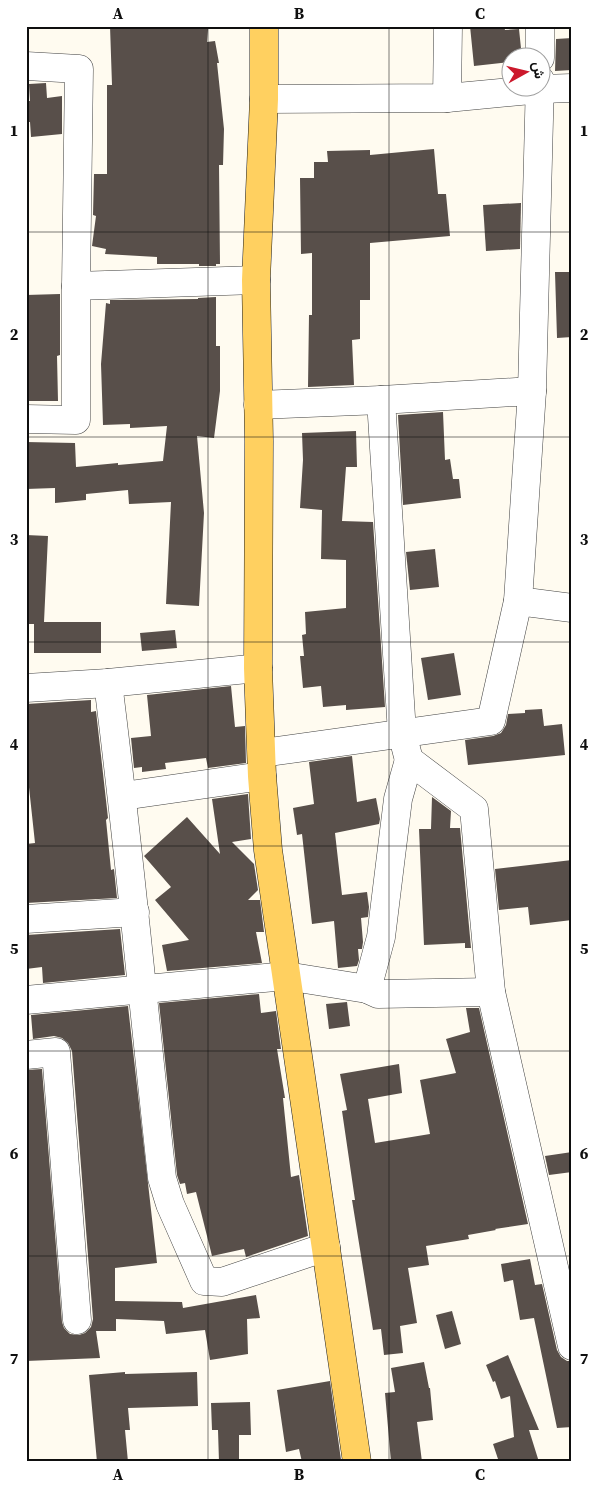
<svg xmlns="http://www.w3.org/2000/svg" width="598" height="1488" font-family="'Source Serif 4',Vazirmatn,serif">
  <rect width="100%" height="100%" fill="#fffbf0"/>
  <!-- building -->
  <g fill="#584f4a">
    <path d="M110,26L208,29L207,42L215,41L219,63H217L224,129L223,165H219L220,264H216V266H199V264H157V257L105,254L106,249L92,246L96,216L93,215L94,174H107V85H112Z"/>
    <path d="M470,26H504L505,30L519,29L522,58H510V62L474,66Z"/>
    <path d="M572,38V70L555,71L556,39Z"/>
    <path d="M46,83L47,98L62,96V134L31,137L30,122H26V101H30L29,84Z"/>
    <path d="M434,149L438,194H446L450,236L370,243V300H360V339L352,340L354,385L308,387L309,315H312V253L301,254L300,178H314V162H328L327,151L370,150V155Z"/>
    <path d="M521,203L520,249L486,251L483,205Z"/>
    <path d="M555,272H572V337L557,338Z"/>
    <path d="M60,294V355L57,356L58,401H26V295Z"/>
    <path d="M216,297V346H220V391L214,438L197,436L204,513L199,606L166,604L171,502L129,504L128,490L86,494V500L55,503V488L26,489V442L75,443L76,467L118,463V465L163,461L167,426L130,428V424L103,425L101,364L106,303L110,304V300L198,299V298Z"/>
    <path d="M443,412L445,460L450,459L453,479H459L461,498L403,505L398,415Z"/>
    <path d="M356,431L357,467H346L342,521L373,522L385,707L346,710V705L323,707L321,686L303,688L300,656H304L302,635L306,634L305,612L346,608V560L321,559L322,510L300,508L303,460L302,433Z"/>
    <path d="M26,535L48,536L44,622H101V653H34V624H26Z"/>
    <path d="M435,549L439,587L410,590L406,552Z"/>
    <path d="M175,630L177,648L142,651L140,633Z"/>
    <path d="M454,653L461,695L428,700L421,658Z"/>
    <path d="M231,686L235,727L245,726L246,763L208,768L206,758L165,763L166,769L142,772V767L134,768L131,738L151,736L147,695Z"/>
    <path d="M91,700V712L96,711L108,818L106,820L111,870L114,869L117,898L26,903V844L35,843L28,778H26V704Z"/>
    <path d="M542,709L544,726L562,724L565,755L468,765L465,740L493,736L501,733L506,725L508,714L525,713V710Z"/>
    <path d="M352,756L357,802L376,798L380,819L379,824L335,833L342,895L367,892L369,907L368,917L361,918L363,942L362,949H358L359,960L357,966L338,968L334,921L312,924L302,834L297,835L293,808L314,804L309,762Z"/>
    <path d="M248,794L251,839L232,842L254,864L258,890L248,900H260L264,932H256L262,963L167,971L162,945L189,940L155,900L171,887L144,856L187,817L220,854L212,799Z"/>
    <path d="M432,797L451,811L450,828H460L471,948H465V943L424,945L419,829H431Z"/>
    <path d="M572,860V920L530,925L528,907L499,910L495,869Z"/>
    <path d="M120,929L125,975L43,983L42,967L26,969V935Z"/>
    <path d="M259,994L261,1013L276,1011L281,1049H277L285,1098H283L291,1177L299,1175L308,1236L246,1257L244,1249L212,1256L196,1192L187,1194L185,1183L180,1184L177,1175L159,1003Z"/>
    <path d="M347,1002L350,1026L329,1029L326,1004Z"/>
    <path d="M128,1006L157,1263L115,1268V1301L182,1302L183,1308L256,1295L260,1318L247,1319L248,1354L210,1360L205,1330L166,1334L164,1321L116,1319V1331H96L100,1358L26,1361V1070L42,1069L62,1322L64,1328L70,1334L79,1335L85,1333L91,1327L93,1319L72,1051L68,1043L62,1038L54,1036L33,1039L31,1015Z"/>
    <path d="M466,1008H479L528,1224L495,1229L496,1230L468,1235L469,1239L426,1246L429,1265L408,1268L417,1323L400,1326L403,1353L384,1355L381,1329L373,1330L352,1200H355L342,1111L347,1110L340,1074L399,1064L402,1093L368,1099L375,1143L430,1134L420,1080L456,1073L446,1039L470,1032Z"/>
    <path d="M572,1152V1172L549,1175L545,1156Z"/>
    <path d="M530,1259L535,1285L542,1284L557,1350L561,1357L567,1361H572V1427L557,1428L534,1318L520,1320L513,1280L504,1282L501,1264Z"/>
    <path d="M452,1311L461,1344L445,1349L436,1315Z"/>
    <path d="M508,1355L539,1430H529L539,1462H499L493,1444L514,1437L510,1396L501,1399L495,1381L493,1382L486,1365Z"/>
    <path d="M424,1362L429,1388H430L433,1420L417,1422L422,1462H391L385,1393L395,1392L391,1368Z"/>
    <path d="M125,1372V1374L197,1372L198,1406L128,1408L130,1430H125L128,1462H97L89,1375Z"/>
    <path d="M330,1381L341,1460L302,1462L299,1449L286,1452L277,1390Z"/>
    <path d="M250,1402L251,1435H239V1462H219L218,1430H212L211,1403Z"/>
  </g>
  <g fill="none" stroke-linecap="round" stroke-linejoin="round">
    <defs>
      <g id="minor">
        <path d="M540,26V58"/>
        <path d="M26,66L79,69L76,286L256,280"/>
        <path d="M447,98L448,26"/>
        <path d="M264,99L447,98L541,89L572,88"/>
        <path d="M381,400L402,733L409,760L474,809L491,992L572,1346"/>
        <path d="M258,405L381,400L532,391"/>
        <path d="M26,419L76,420V286"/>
        <path d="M518,601L532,391L540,80"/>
        <path d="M108,683C129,847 144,1013 162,1178L170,1204L204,1281L222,1282L326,1247"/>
        <path d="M26,688L108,683L258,668"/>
        <path d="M262,753L491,721L518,601L572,608"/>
        <path d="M123,796L262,776"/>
        <path d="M26,919L135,912"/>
        <path d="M367,989L381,937L398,799L409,760"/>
        <path d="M26,1000L286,976L367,989L378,994L491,992"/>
        <path d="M26,1055L56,1052L77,1320"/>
      </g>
      <path id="major" d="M264,26V99L256,280L259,441L258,668L262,776L268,850L357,1462"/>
    </defs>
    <!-- minor casing -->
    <use href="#minor" stroke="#424242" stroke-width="29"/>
    <!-- major casing -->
    <use href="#major" stroke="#202020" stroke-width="29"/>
    <!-- minor -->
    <use href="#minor" stroke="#fff" stroke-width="28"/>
    <!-- major -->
    <use href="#major" stroke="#ffd060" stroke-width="28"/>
  </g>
  <!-- grid -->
  <path fill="none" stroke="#0f0f0f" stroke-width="1" stroke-opacity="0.55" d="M208,26V1462M389,26V1462M26,232H572M26,437H572M26,642H572M26,846H572M26,1051H572M26,1256H572"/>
  <!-- border -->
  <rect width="598" height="1488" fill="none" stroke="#ffffff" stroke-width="55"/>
  <!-- north arrow -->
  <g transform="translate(526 72) rotate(82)"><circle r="24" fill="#ffffff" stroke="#9f9f9f"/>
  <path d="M0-4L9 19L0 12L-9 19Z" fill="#cc192c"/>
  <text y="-8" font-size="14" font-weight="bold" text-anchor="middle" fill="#0f0f0f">ش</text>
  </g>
  <rect x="28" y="28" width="542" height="1432" fill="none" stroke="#0f0f0f" stroke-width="2"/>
  <g font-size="16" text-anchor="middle" font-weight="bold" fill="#0f0f0f">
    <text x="118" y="19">A</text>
    <text x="299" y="19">B</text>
    <text x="480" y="19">C</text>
    <text x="14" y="136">1</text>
    <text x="584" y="136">1</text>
    <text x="14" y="340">2</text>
    <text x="584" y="340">2</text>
    <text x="14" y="545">3</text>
    <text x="584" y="545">3</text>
    <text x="14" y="750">4</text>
    <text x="584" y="750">4</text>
    <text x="14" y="954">5</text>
    <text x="584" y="954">5</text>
    <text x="14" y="1159">6</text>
    <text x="584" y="1159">6</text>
    <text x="14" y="1364">7</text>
    <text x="584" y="1364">7</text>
    <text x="118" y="1480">A</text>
    <text x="299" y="1480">B</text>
    <text x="480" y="1480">C</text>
  </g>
</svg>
